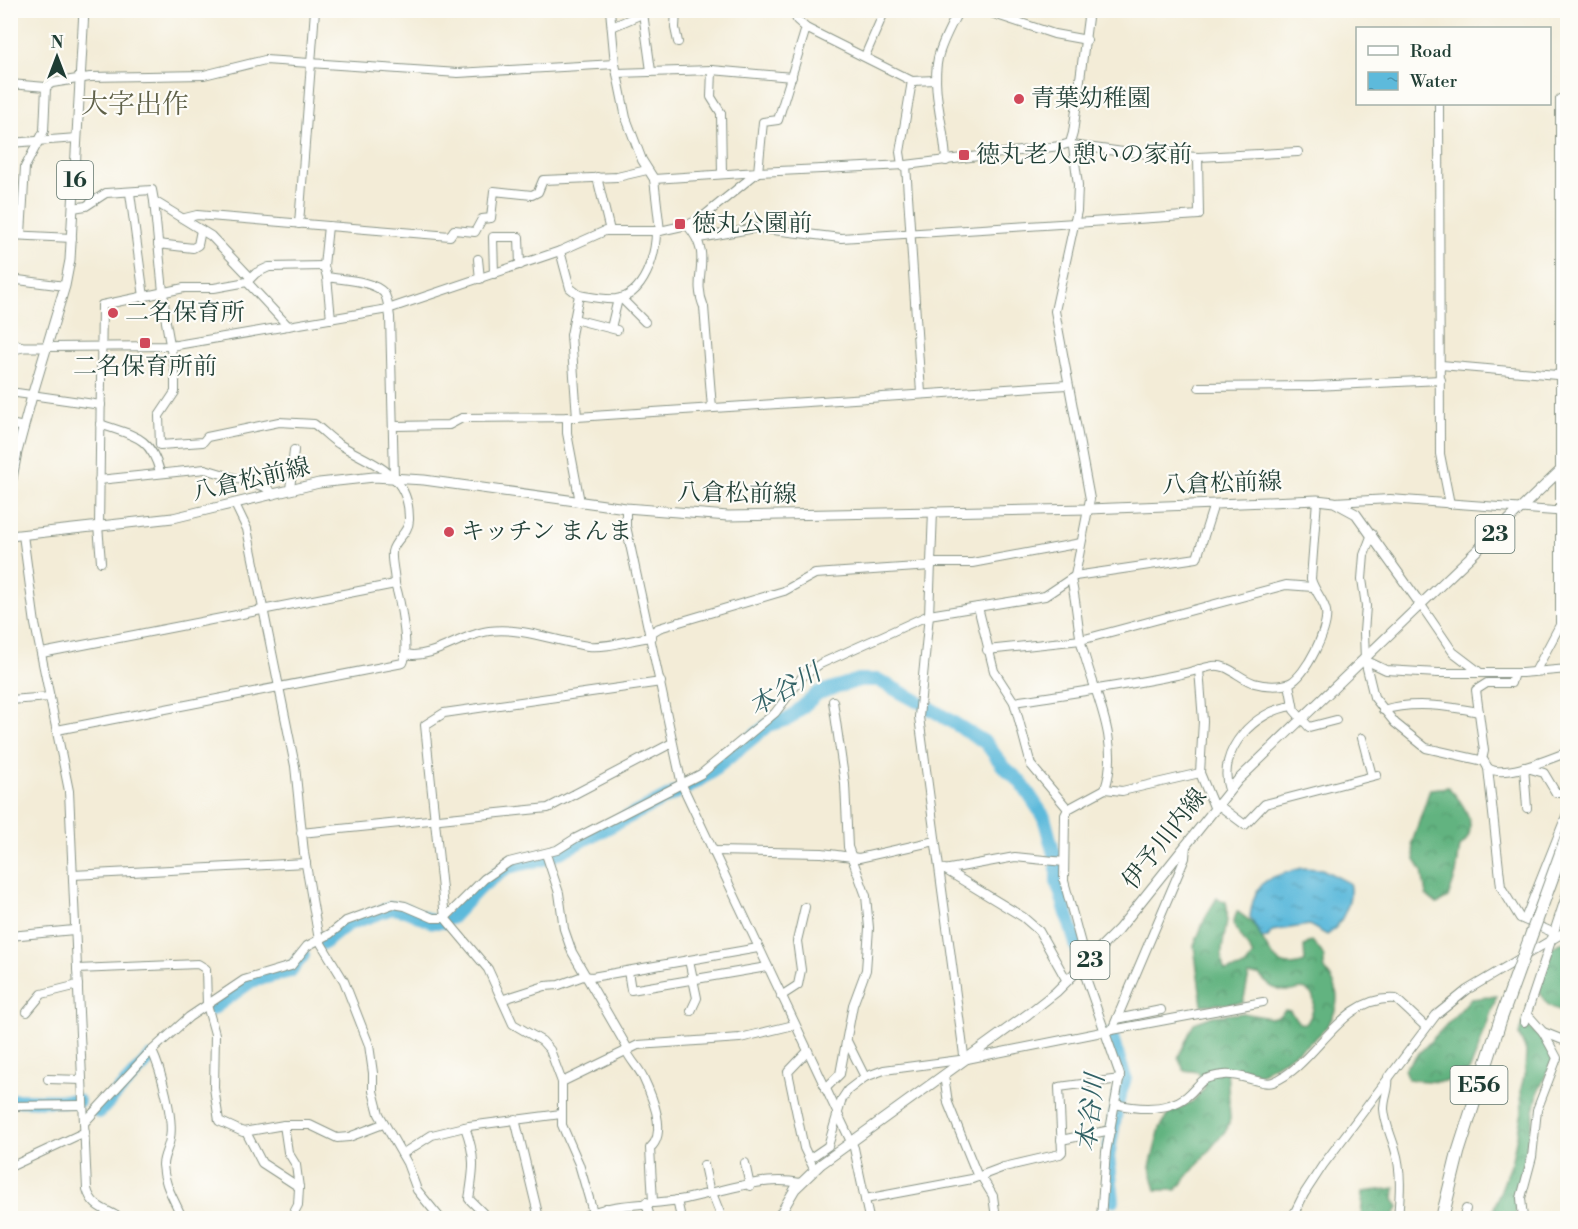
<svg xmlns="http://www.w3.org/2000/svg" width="1578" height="1229" font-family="'Libre Bodoni','Noto Serif JP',serif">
  <defs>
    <pattern id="forest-crowns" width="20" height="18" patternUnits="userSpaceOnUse" patternTransform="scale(1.5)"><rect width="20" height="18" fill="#62b380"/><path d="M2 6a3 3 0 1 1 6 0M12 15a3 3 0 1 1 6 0" fill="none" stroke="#50936a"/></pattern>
    <pattern id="water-ripples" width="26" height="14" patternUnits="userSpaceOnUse" patternTransform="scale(1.5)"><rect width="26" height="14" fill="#5dbadb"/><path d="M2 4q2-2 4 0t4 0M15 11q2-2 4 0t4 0" fill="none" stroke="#4c98b2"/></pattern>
  </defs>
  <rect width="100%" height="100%" fill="#fdfcf7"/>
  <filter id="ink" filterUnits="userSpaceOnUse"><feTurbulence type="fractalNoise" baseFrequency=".0167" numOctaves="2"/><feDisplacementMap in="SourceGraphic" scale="12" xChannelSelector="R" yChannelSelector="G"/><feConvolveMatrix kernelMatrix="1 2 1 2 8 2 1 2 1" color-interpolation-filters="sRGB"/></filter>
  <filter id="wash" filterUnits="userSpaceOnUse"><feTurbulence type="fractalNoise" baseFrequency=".008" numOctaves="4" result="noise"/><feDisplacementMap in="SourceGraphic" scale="24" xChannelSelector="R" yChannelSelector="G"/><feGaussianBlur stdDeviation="1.35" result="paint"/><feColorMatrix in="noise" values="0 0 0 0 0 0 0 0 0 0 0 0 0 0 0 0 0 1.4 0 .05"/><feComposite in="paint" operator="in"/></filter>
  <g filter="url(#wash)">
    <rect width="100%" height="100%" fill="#f3ecd7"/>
    <!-- forest -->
    <g fill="url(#forest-crowns)" stroke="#40785a" stroke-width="1.5">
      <path d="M1448,787C1463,802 1482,829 1460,847L1456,874L1448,898L1437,904L1426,895L1422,871L1415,860L1412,843L1430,789Z"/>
      <path d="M1217,898L1226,902C1232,925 1215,950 1225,971L1245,967L1253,955L1233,924L1237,911C1242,915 1248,919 1252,923C1268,942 1270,975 1305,962L1304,946L1312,941C1315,945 1321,950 1323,955C1325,960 1323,964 1325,969C1328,975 1335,983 1336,989C1345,1033 1288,1056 1260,1074L1246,1069L1227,1068L1230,1119L1227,1129L1176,1190H1156L1150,1167L1160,1128L1169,1113L1192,1102L1205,1088L1198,1072L1184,1070L1178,1058L1194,1023L1213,1016L1243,1013L1270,1018L1279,1016L1285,1010L1290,1011L1299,1023L1306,1024C1312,1016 1320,996 1306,990C1302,988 1296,990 1292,991C1277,992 1268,986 1259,975H1249L1243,1003L1202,1005L1194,946L1206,916Z"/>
      <path d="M1563,942L1567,943V1012C1550,1008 1546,1006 1539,990L1552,947Z"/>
      <path d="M1497,996C1491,1010 1475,1063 1468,1072C1455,1086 1425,1081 1408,1079L1404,1069L1471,999Z"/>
      <path d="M1523,1020L1552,1050L1553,1060L1538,1092L1516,1201V1218H1490L1511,1164L1522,1112L1521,1088L1525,1073L1526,1051L1519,1035Z"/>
      <path d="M1395,1188L1394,1199L1398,1207L1393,1218H1361L1363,1192Z"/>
    </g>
    <!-- water -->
    <path fill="url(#water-ripples)" stroke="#3e7c88" stroke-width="1.5" d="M1301,868L1322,869L1349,883C1354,899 1341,927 1327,935L1309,925L1272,931L1268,937L1262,938L1250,917C1255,877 1268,879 1301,868Z"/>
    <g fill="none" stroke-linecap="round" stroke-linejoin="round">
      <!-- river -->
      <g stroke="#5dbadb" stroke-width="14">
        <path d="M923,704L986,743L1003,766L1020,781L1044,817L1055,858"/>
        <path d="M688,787L710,773L768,725L790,718L818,693L859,680H878L917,701"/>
        <path d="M550,857L677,792"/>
        <path d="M1057,866V881L1080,957"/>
        <path d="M451,918L479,888L508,867L544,859"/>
        <path d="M324,943L346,925L392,908L405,910L433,922H444"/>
        <path d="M212,1009L251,981L290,971L303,955"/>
        <path d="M1111,1034L1125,1078L1118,1100L1108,1157L1113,1200"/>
        <path d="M10,1100L78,1101"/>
        <path d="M99,1112L150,1058"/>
      </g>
    </g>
  </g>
  <g filter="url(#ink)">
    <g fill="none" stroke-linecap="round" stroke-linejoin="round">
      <defs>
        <g id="minor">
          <path d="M610,10L615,64L626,118L642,160L654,179L660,231"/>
          <path d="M676,10L675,28L678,42"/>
          <path d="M793,10L797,20L806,28L912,81L936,80"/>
          <path d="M982,10L1054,34L1087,40"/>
          <path d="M1089,12L1107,10"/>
          <path d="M643,13L651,71"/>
          <path d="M612,27L651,10"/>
          <path d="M865,56L885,10"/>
          <path d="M712,70L711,97L721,113L722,174"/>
          <path d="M617,73L712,70L792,77"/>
          <path d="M10,84L46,87L52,83L90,77L204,75L265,60L458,73L615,64"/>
          <path d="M1439,104L1440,454L1450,504"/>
          <path d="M10,143L77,138"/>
          <path d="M1198,157L1298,152"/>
          <path d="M946,161C945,128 931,91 938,58C942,41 951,26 959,10"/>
          <path d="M902,165L900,152L912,81"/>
          <path d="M906,165L921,393"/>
          <path d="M597,177L610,231"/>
          <path d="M654,179L758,172L763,122L778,120L806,28"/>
          <path d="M130,193L144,297"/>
          <path d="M73,208L86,206L106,193L152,190L154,201L211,236L250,277"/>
          <path d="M185,218L197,215L450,236L454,230L475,232L482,219L491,218L494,191L532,195L538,192L543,180L617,177L647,170"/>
          <path d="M299,224L315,10"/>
          <path d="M687,225C716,258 690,274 704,307L712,408"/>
          <path d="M328,226L324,266L327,277C343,280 372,280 384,293C388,299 389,311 390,317L394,477"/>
          <path d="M21,234L25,167L44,131L46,87"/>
          <path d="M10,235L72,238"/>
          <path d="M699,238L756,228L841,238L1199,215L1198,157L1123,152L1072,145"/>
          <path d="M158,244L193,248L198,245L201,230"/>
          <path d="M560,251L570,288L579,295L571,335L577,417"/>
          <path d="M478,259L480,279"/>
          <path d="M494,274L493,237H519L520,265"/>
          <path d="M327,277L331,319"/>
          <path d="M10,279L65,286"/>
          <path d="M247,282L288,326"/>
          <path d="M579,295C591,297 604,300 616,299C644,296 656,255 656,231"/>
          <path d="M621,298L645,322"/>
          <path d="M574,319L617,330"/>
          <path d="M611,328L618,299"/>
          <path d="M10,342L23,347"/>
          <path d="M46,347L171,346L388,309L560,251L605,231H660L687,225L700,219L758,172L906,165L1060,146L1070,143L1073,133L1089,10"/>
          <path d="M1441,365L1568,376"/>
          <path d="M1199,387L1314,386L1441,380"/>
          <path d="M10,392L101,405"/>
          <path d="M567,417V433L580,502"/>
          <path d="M10,424L24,427"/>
          <path d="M100,424C133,436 150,435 160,472"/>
          <path d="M395,426L449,425L462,418L577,417L1067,385"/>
          <path d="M99,480L205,469L265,487L274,494"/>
          <path d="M290,490L294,450"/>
          <path d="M1334,502L1390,499L1568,512"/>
          <path d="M235,504L247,529L295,766L304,853L319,940L344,981L369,1045L373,1073V1091L379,1114L407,1163L417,1190L440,1218"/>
          <path d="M626,508V526L682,785L854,1148L869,1218"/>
          <path d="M933,511L929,615L919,717L964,1055L967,1059"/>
          <path d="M98,526L101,562"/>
          <path d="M99,526L102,305L184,288H214L247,282L256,273L269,267L324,266"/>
          <path d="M1372,534L1364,555L1362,579L1366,606L1364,632L1365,660L1374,697L1395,723L1426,748L1484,761L1488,768L1501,887L1520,918L1552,932"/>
          <path d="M23,535L35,624L69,791L87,1189C92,1208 106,1209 120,1218"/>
          <path d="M931,563H972L1081,543"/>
          <path d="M1075,576L1197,558L1214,504"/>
          <path d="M1071,579C1076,599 1077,621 1081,642C1092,690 1122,739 1105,789L1068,809L1065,815L1064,881L1084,955L1086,978L1120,1075L1106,1152L1101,1218"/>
          <path d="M1421,605L1453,652L1478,671"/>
          <path d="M978,607L994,671L1014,702"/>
          <path d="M651,633L659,628L784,591L815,574L931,566"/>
          <path d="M987,650L1081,640L1286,585L1313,587"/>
          <path d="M42,653L395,584C395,574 391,561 392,552C394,540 409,533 409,520C410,472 372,465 339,444C329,438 323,430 314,424L279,422L207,437L203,442L160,445L159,416L175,392V372L166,322L154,201"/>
          <path d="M405,654C432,660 462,634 489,631C523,627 554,641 588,646C611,648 630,639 652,637"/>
          <path d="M1365,660L1386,670L1438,673H1522L1568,669"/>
          <path d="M1199,669L1203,721L1200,773L1214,807"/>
          <path d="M1535,672L1560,625V99"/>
          <path d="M1289,684L1294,710L1309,727L1336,720"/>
          <path d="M10,700L50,697"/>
          <path d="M1383,710C1413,701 1448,706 1479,712"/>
          <path d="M57,730L403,663C410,650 400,599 395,584"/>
          <path d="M1362,738L1372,776"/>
          <path d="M1482,760L1484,751L1476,690L1487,683H1511L1514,673"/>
          <path d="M1488,768C1504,779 1549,759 1568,752"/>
          <path d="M1105,789L1122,791L1200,773"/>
          <path d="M1229,790C1216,751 1255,710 1293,706"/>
          <path d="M1217,804L1245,825L1265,804L1377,775"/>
          <path d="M1527,808L1524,767L1544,773L1556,793H1568"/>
          <path d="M1068,809L1031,765L1014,702C1069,693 1126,686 1181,674C1192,672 1202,668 1213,666C1227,663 1240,679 1254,683C1264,686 1280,687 1290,683C1306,675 1329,629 1326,611C1324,600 1314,591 1311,579L1317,500"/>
          <path d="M301,833L548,808L672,743"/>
          <path d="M712,851L822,853L859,858L935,841"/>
          <path d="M546,854L559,893L564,929L572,952L628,1049"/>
          <path d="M944,869L1023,917L1039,931L1067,981"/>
          <path d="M944,870L1015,857L1064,862"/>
          <path d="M73,875L306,863"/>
          <path d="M1525,919L1568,811"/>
          <path d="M10,936L74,930"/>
          <path d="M689,960L697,998L691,1011"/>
          <path d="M77,969L198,964L206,969L207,1005L215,1034L214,1088L219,1121L243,1132L284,1125H310L337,1138L349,1137L383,1124"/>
          <path d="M628,971L631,990L767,967"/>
          <path d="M781,996L798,985L801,970L797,941L805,907"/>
          <path d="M504,999L545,986L559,985L583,976L592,977L758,948"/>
          <path d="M27,1012L42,994L78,985"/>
          <path d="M1117,1019L1161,1010"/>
          <path d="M1524,1022L1568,890"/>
          <path d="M1112,1030L1263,1002"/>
          <path d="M1543,1032L1568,1042"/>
          <path d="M847,1041L865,1077"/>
          <path d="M626,1050C630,1060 639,1068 643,1077C652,1096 668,1133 650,1148L653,1202"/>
          <path d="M152,1051C161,1070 174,1118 170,1138C169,1148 163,1156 163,1165C164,1186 175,1200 182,1218"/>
          <path d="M808,1051L788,1072L804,1148L814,1169"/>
          <path d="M944,1075L948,1103L978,1177"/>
          <path d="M1388,1077C1390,1088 1384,1097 1384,1109C1385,1124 1391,1135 1395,1149C1402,1171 1400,1196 1398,1218"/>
          <path d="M48,1079L82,1080"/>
          <path d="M562,1082L638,1045L740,1038L794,1025"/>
          <path d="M825,1089L840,1074L853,1005L866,970L869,928L866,896L848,847L845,784L833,701"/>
          <path d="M1115,1104C1137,1109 1166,1112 1186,1097C1203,1083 1197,1078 1224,1075C1241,1073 1263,1086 1273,1082C1317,1065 1340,994 1396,999L1426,1027"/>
          <path d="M10,1106L83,1105"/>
          <path d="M515,1119L539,1218"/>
          <path d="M84,1123L147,1055L189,1017L244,980L291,966L307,946L330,934L346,921L393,904L405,906L433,918H445L484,879L509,862L557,850L576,838L701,774L775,713L803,676L820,664L929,615L1045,596L1075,576L1090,499L1055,311L1077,211L1078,185L1073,147"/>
          <path d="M284,1125L288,1152L296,1165L299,1188L298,1205L291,1218"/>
          <path d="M465,1127C476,1157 474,1169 469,1199L488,1218"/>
          <path d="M246,1132L262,1163L299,1187"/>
          <path d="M1061,1140L1111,1130"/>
          <path d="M402,1154L432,1135L469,1126L561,1114"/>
          <path d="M809,1159L828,1146L842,1099L848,1090L865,1077L884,1070L967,1059L1112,1030L1185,858L1186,845"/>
          <path d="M745,1163L750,1186"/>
          <path d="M704,1165L710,1193"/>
          <path d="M10,1167L85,1132"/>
          <path d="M981,1176L993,1196L996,1218"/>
          <path d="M712,1193L722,1218"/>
          <path d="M865,1199L972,1179L1004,1167L1060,1154L1062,1152L1059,1087L1120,1079"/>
          <path d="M677,1200L681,1218"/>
          <path d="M646,1202L650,1218"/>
          <path d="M606,1208L608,1218"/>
          <path d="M593,1212L579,1164L562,1125V1082L550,1050L542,1041L513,1024L488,969L445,918L425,725L444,713L661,682"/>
          <path d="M580,1218C613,1201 649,1206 685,1199C720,1192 764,1175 800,1183"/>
          <path d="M1292,1218L1304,1194L1323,1165L1436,1015L1467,990L1568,930"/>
          <path d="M1463,1218L1466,1209"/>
          <path d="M1523,1218L1521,1198L1532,1157L1537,1110L1557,1058L1543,1032L1527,1014"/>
        </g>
        <g id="major">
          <path d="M10,350L23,347H46"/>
          <path d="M10,489L17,452L32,396L65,286L70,260L84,10"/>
          <path d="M10,536L173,518L319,483L374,477L424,480L626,508L728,516L1089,509L1317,500L1334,502L1356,514L1421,605"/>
          <path d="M778,1218L795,1189L821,1164L1028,1014L1056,992L1119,929L1238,780L1568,463"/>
        </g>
        <path id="highway" d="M1442,1218L1458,1153L1501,1018"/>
      </defs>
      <!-- minor casing -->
      <use href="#minor" stroke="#899486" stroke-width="10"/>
      <!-- major casing -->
      <use href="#major" stroke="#899486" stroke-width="11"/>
      <!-- highway casing -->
      <use href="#highway" stroke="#899486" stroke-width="14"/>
      <!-- minor -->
      <use href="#minor" stroke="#fff" stroke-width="8"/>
      <!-- major -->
      <use href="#major" stroke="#fff" stroke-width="9"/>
      <!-- highway -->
      <use href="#highway" stroke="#fff" stroke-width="12"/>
      <defs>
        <path id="highway-bridge" d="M1501,1018L1568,834"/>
      </defs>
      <!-- highway-bridge casing -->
      <use href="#highway-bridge" stroke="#899486" stroke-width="14" stroke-linecap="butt"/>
      <!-- highway-bridge -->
      <use href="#highway-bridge" stroke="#fff" stroke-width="12"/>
    </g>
  </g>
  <!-- markers -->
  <g fill="#d1495b" stroke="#fdfcf7" stroke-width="2">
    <circle cx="1019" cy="99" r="6"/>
    <rect x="958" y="149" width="12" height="12" rx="3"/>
    <rect x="674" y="218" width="12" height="12" rx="3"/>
    <circle cx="113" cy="313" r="6"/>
    <rect x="139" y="337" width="12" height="12" rx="3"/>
    <circle cx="449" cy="532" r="6"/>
  </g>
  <g text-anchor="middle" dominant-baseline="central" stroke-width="4.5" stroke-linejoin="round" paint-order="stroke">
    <!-- shield labels -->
    <g fill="#fdfcf7" stroke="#62766e" stroke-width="1.5">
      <rect x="57" y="161" width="36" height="38" rx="4.5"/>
      <rect x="1475.5" y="515" width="39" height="38" rx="4.5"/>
      <rect x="1070.5" y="941" width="39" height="38" rx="4.5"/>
      <rect x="1450.5" y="1066" width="57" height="38" rx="4.5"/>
    </g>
    <g font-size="22" font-weight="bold" fill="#1f3d34">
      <text x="75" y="180">16</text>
      <text x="1495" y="534">23</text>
      <text x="1090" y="960">23</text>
      <text x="1479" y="1085">E56</text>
    </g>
    <!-- poi labels -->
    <g font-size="24" fill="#1f3d34" stroke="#fdfcf7" text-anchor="start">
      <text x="1031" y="99">青葉幼稚園</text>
      <text x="976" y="155">徳丸老人憩いの家前</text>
      <text x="692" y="224">徳丸公園前</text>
      <text x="125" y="313">二名保育所</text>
      <text x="145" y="367" text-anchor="middle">二名保育所前</text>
      <text x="461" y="532">キッチン まんま</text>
    </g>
    <!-- street labels -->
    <g font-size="24" fill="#1f3d34" stroke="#fdfcf7">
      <text transform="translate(251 480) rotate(-13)">八倉松前線</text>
      <text transform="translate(1222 484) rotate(-2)">八倉松前線</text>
      <text transform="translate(737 494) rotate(1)">八倉松前線</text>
      <text transform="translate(1165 839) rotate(-52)">伊予川内線</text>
    </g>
    <!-- water labels -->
    <g font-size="26" font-style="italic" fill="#326266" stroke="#fdfcf7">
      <text transform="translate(785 690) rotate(-30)">本谷川</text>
      <text transform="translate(1091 1113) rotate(-83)">本谷川</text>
    </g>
    <!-- quarter labels -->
    <g font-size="27" fill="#5f6149" stroke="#fdfcf7">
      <text x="135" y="105">大字出作</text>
    </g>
  </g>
  <!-- margin -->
  <rect width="1578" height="1229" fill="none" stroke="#fdfcf7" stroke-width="36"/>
  <!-- legend -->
  <rect x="1356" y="27" width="195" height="78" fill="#fdfcf7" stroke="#a4b0a9" stroke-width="1.5"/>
  <rect x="1368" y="46" width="30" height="9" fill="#ffffff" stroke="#a4b0a9" stroke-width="1.5"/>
  <text x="1410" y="57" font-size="18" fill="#1f3d34">Road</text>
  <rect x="1368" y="72" width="30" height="18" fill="url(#water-ripples)" stroke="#a4b0a9" stroke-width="1.5"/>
  <text x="1410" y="87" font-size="18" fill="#1f3d34">Water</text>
  <!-- north arrow -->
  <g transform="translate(57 57)" stroke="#fdfcf7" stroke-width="4.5" paint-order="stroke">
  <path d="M0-4.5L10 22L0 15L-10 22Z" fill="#1f3d34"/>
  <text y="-9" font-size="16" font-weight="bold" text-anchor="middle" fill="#1f3d34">N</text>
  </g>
</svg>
